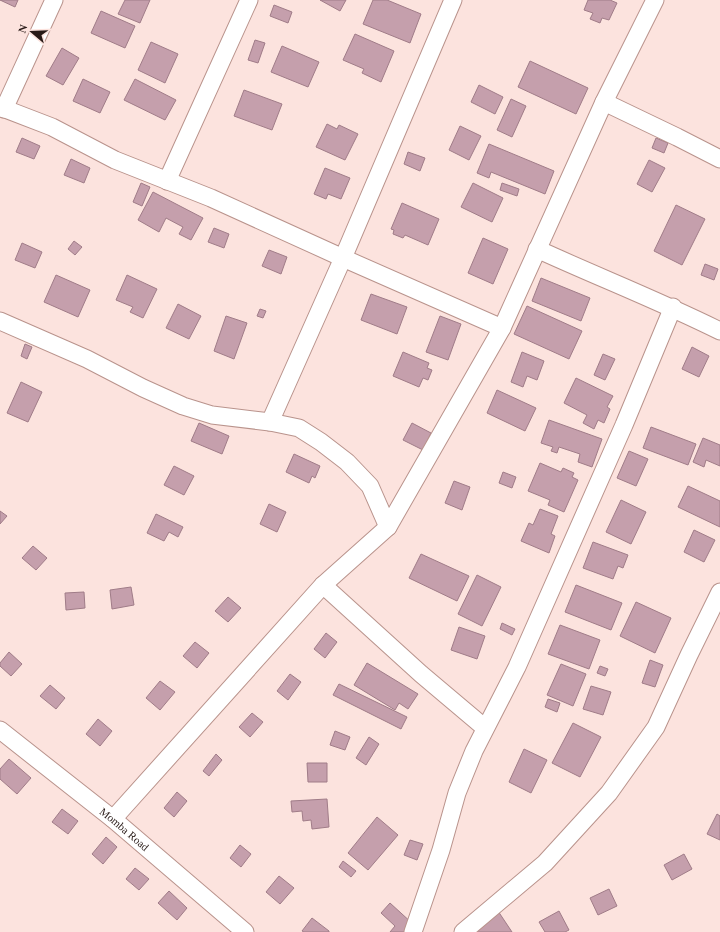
<svg xmlns="http://www.w3.org/2000/svg" width="720" height="932" font-family="'Times New Roman',serif">
  <rect width="100%" height="100%" fill="#fce3de"/>
  <!-- building -->
  <g fill="#c59fac" stroke="#a07c88">
    <path d="M0,0H18L15,7Z"/>
    <path d="M125,0H150L140,23L118,14Z"/>
    <path d="M320,0H346L340,11Z"/>
    <path d="M373,0H387L421,14L410,43L363,24Z"/>
    <path d="M588,0H610L617,3L609,20L602,18L600,23L590,19L593,13L584,10Z"/>
    <path d="M274,5L292,12L288,23L270,16Z"/>
    <path d="M101,11L135,26L125,48L91,33Z"/>
    <path d="M355,34L394,51L381,82L362,73L364,69L343,60Z"/>
    <path d="M255,40L265,43L258,63L248,60Z"/>
    <path d="M151,42L178,54L165,83L138,70Z"/>
    <path d="M282,46L319,62L308,87L271,72Z"/>
    <path d="M62,48L79,58L63,85L46,76Z"/>
    <path d="M530,61L588,88L576,114L518,87Z"/>
    <path d="M83,79L110,92L100,113L73,101Z"/>
    <path d="M135,79L176,100L165,120L124,100Z"/>
    <path d="M479,85L503,97L495,114L471,102Z"/>
    <path d="M244,90L282,104L272,130L234,116Z"/>
    <path d="M511,99L526,106L512,137L497,130Z"/>
    <path d="M327,124L337,129L339,125L358,134L345,160L316,147Z"/>
    <path d="M460,126L481,136L469,160L449,150Z"/>
    <path d="M22,138L40,146L34,159L16,152Z"/>
    <path d="M656,138L668,143L664,153L652,148Z"/>
    <path d="M489,144L554,171L545,194L491,172L489,178L477,173Z"/>
    <path d="M408,152L425,158L420,171L404,164Z"/>
    <path d="M71,159L90,168L84,183L64,175Z"/>
    <path d="M649,160L665,168L652,192L637,184Z"/>
    <path d="M325,168L350,178L341,199L328,194L326,199L314,194Z"/>
    <path d="M141,183L150,187L142,206L133,202Z"/>
    <path d="M473,183L503,198L492,222L461,207Z"/>
    <path d="M502,183L519,189L517,196L500,190Z"/>
    <path d="M153,192L203,218L191,240L179,234L183,227L166,218L159,232L138,220Z"/>
    <path d="M402,203L439,219L428,245L405,235L403,238L393,234L394,230L391,229Z"/>
    <path d="M676,205L705,219L682,265L654,251Z"/>
    <path d="M214,228L229,234L224,248L208,242Z"/>
    <path d="M483,238L508,249L493,284L468,273Z"/>
    <path d="M74,241L82,247L75,255L68,249Z"/>
    <path d="M22,243L42,252L35,268L15,260Z"/>
    <path d="M269,250L287,257L281,274L262,266Z"/>
    <path d="M705,264L718,269L714,280L701,275Z"/>
    <path d="M56,275L90,290L78,317L44,302Z"/>
    <path d="M127,275L157,289L143,318L130,312L133,307L116,300Z"/>
    <path d="M541,278L590,298L581,321L532,301Z"/>
    <path d="M371,294L407,307L397,334L361,320Z"/>
    <path d="M178,304L201,316L189,339L166,328Z"/>
    <path d="M527,306L582,331L569,359L514,334Z"/>
    <path d="M260,309L266,311L263,318L257,316Z"/>
    <path d="M226,316L247,323L234,359L214,351Z"/>
    <path d="M440,316L461,324L448,360L426,352Z"/>
    <path d="M25,344L32,347L27,359L21,356Z"/>
    <path d="M692,347L709,356L699,377L682,369Z"/>
    <path d="M403,352L429,363L427,368L432,370L428,380L423,378L419,387L393,376Z"/>
    <path d="M522,352L544,361L537,380L527,376L523,387L511,382Z"/>
    <path d="M603,354L615,359L605,380L594,375Z"/>
    <path d="M576,378L613,396L607,407L610,409L604,423L598,420L594,429L583,423L587,415L564,403Z"/>
    <path d="M21,382L42,392L28,422L7,413Z"/>
    <path d="M497,390L536,408L525,431L487,413Z"/>
    <path d="M549,420L602,439L592,467L578,462L580,454L559,447L557,453L551,451L553,447L541,443Z"/>
    <path d="M199,423L229,436L222,454L191,441Z"/>
    <path d="M412,423L431,433L423,450L403,440Z"/>
    <path d="M651,427L696,444L688,465L643,448Z"/>
    <path d="M703,438L720,445V466L706,460L704,467L693,462Z"/>
    <path d="M629,451L648,459L636,486L617,478Z"/>
    <path d="M294,454L320,466L315,478L312,476L309,483L286,472Z"/>
    <path d="M540,463L561,472L563,468L574,473L572,477L578,480L564,512L548,505L550,500L528,491Z"/>
    <path d="M174,466L194,476L184,495L164,485Z"/>
    <path d="M503,472L516,477L512,488L499,483Z"/>
    <path d="M454,481L470,487L462,510L445,503Z"/>
    <path d="M688,486L720,501V527L678,507Z"/>
    <path d="M621,500L646,512L631,544L606,532Z"/>
    <path d="M269,504L286,512L277,532L260,524Z"/>
    <path d="M540,509L558,516L551,534L555,536L549,553L521,541L529,523L533,525Z"/>
    <path d="M0,511L7,516L0,524Z"/>
    <path d="M156,514L183,527L178,537L169,532L164,541L147,533Z"/>
    <path d="M694,530L715,540L704,562L684,552Z"/>
    <path d="M593,542L628,555L623,568L618,566L613,579L583,568Z"/>
    <path d="M33,546L47,558L36,570L22,558Z"/>
    <path d="M421,554L469,576L457,601L409,578Z"/>
    <path d="M477,575L501,587L482,626L458,614Z"/>
    <path d="M576,585L622,603L611,630L565,612Z"/>
    <path d="M131,587L134,605L112,609L110,590Z"/>
    <path d="M84,592L85,608L66,610L65,593Z"/>
    <path d="M228,597L241,608L228,622L215,611Z"/>
    <path d="M636,602L671,618L655,653L620,636Z"/>
    <path d="M502,623L515,629L512,635L500,629Z"/>
    <path d="M560,625L600,640L589,669L548,654Z"/>
    <path d="M459,627L485,636L477,659L451,650Z"/>
    <path d="M326,633L337,642L325,658L314,649Z"/>
    <path d="M195,642L209,653L197,668L183,656Z"/>
    <path d="M9,652L22,664L11,676L0,666V663Z"/>
    <path d="M650,660L663,665L655,687L642,683Z"/>
    <path d="M367,663L418,694L408,709L399,703L395,710L354,685Z"/>
    <path d="M561,664L586,674L573,706L547,695Z"/>
    <path d="M600,666L608,669L605,676L597,673Z"/>
    <path d="M290,674L301,682L288,700L277,691Z"/>
    <path d="M160,681L175,692L160,710L146,698Z"/>
    <path d="M339,684L407,717L401,729L333,695Z"/>
    <path d="M50,685L65,698L56,709L40,696Z"/>
    <path d="M591,686L611,692L603,715L583,709Z"/>
    <path d="M548,699L560,703L557,712L545,707Z"/>
    <path d="M252,713L263,722L250,737L239,727Z"/>
    <path d="M98,719L112,731L100,746L86,734Z"/>
    <path d="M573,723L601,737L580,777L552,763Z"/>
    <path d="M335,731L350,737L345,750L330,745Z"/>
    <path d="M369,737L379,744L366,765L356,758Z"/>
    <path d="M524,749L547,760L531,793L509,782Z"/>
    <path d="M216,754L222,760L209,776L203,771Z"/>
    <path d="M9,759L31,778L17,794L0,779V769Z"/>
    <path d="M307,763H327V782H308Z"/>
    <path d="M177,792L187,801L174,817L164,808Z"/>
    <path d="M327,799L329,827L312,829L311,820L303,821L302,811L292,812L291,801Z"/>
    <path d="M62,809L78,821L68,834L52,822Z"/>
    <path d="M717,814L720,816V840L707,834Z"/>
    <path d="M377,817L398,835L368,870L348,853Z"/>
    <path d="M106,837L117,847L103,864L92,854Z"/>
    <path d="M410,840L423,844L417,860L404,855Z"/>
    <path d="M240,845L251,854L241,867L230,858Z"/>
    <path d="M684,854L692,869L672,880L664,865Z"/>
    <path d="M343,861L356,871L351,877L339,867Z"/>
    <path d="M135,868L149,879L139,890L126,879Z"/>
    <path d="M279,876L294,888L280,904L266,892Z"/>
    <path d="M609,889L617,906L598,915L590,898Z"/>
    <path d="M169,891L187,908L177,920L158,903Z"/>
    <path d="M390,903L413,924L406,932H390L395,926L381,913Z"/>
    <path d="M498,911L512,932H470Z"/>
    <path d="M559,911L569,930L565,932H545L539,922Z"/>
    <path d="M312,918L329,931V932H304L302,931Z"/>
  </g>
  <g fill="none" stroke-linecap="round" stroke-linejoin="round">
    <defs>
      <g id="street">
        <path d="M604,102L677,137L720,159"/>
        <path d="M0,107L52,127L115,160L211,198L343,258L502,328"/>
        <path d="M4,109L54,0"/>
        <path d="M167,181L249,0"/>
        <path d="M537,249C598,277 660,301 720,331"/>
        <path d="M0,321L87,359L143,388L183,406L212,415L270,422L299,428L321,442L347,462L370,486L388,527"/>
        <path d="M270,422L343,258L453,0"/>
        <path d="M323,585L421,674L485,728"/>
        <path id="s1" d="M0,730L113,819L245,932"/>
        <path d="M113,819L323,585L388,527L502,328L604,102L655,0"/>
        <path d="M413,932L441,850L457,793L474,751L517,667L624,425L673,307"/>
        <path d="M463,932L545,863L609,793L656,727L689,655L720,592"/>
      </g>
    </defs>
    <!-- street casing -->
    <use href="#street" stroke="#b9938c" stroke-width="19"/>
    <!-- street -->
    <use href="#street" stroke="#fff" stroke-width="17"/>
  </g>
  <g text-anchor="middle" dominant-baseline="central" stroke-width="3" stroke-linejoin="round" paint-order="stroke">
    <!-- street labels -->
    <g font-size="11" fill="#281a17" stroke="#fce3de">
      <text stroke="none"><textPath href="#s1" startOffset="159">Momba Road</textPath></text>
    </g>
  </g>
  <!-- north arrow -->
  <g transform="translate(32 32) rotate(289)" stroke="#fce3de" stroke-width="3" paint-order="stroke">
  <path d="M0-3L7 15L0 10L-7 15Z" fill="#281a17"/>
  <text y="-6" font-size="11" font-weight="bold" text-anchor="middle" fill="#281a17">N</text>
  </g>
</svg>
